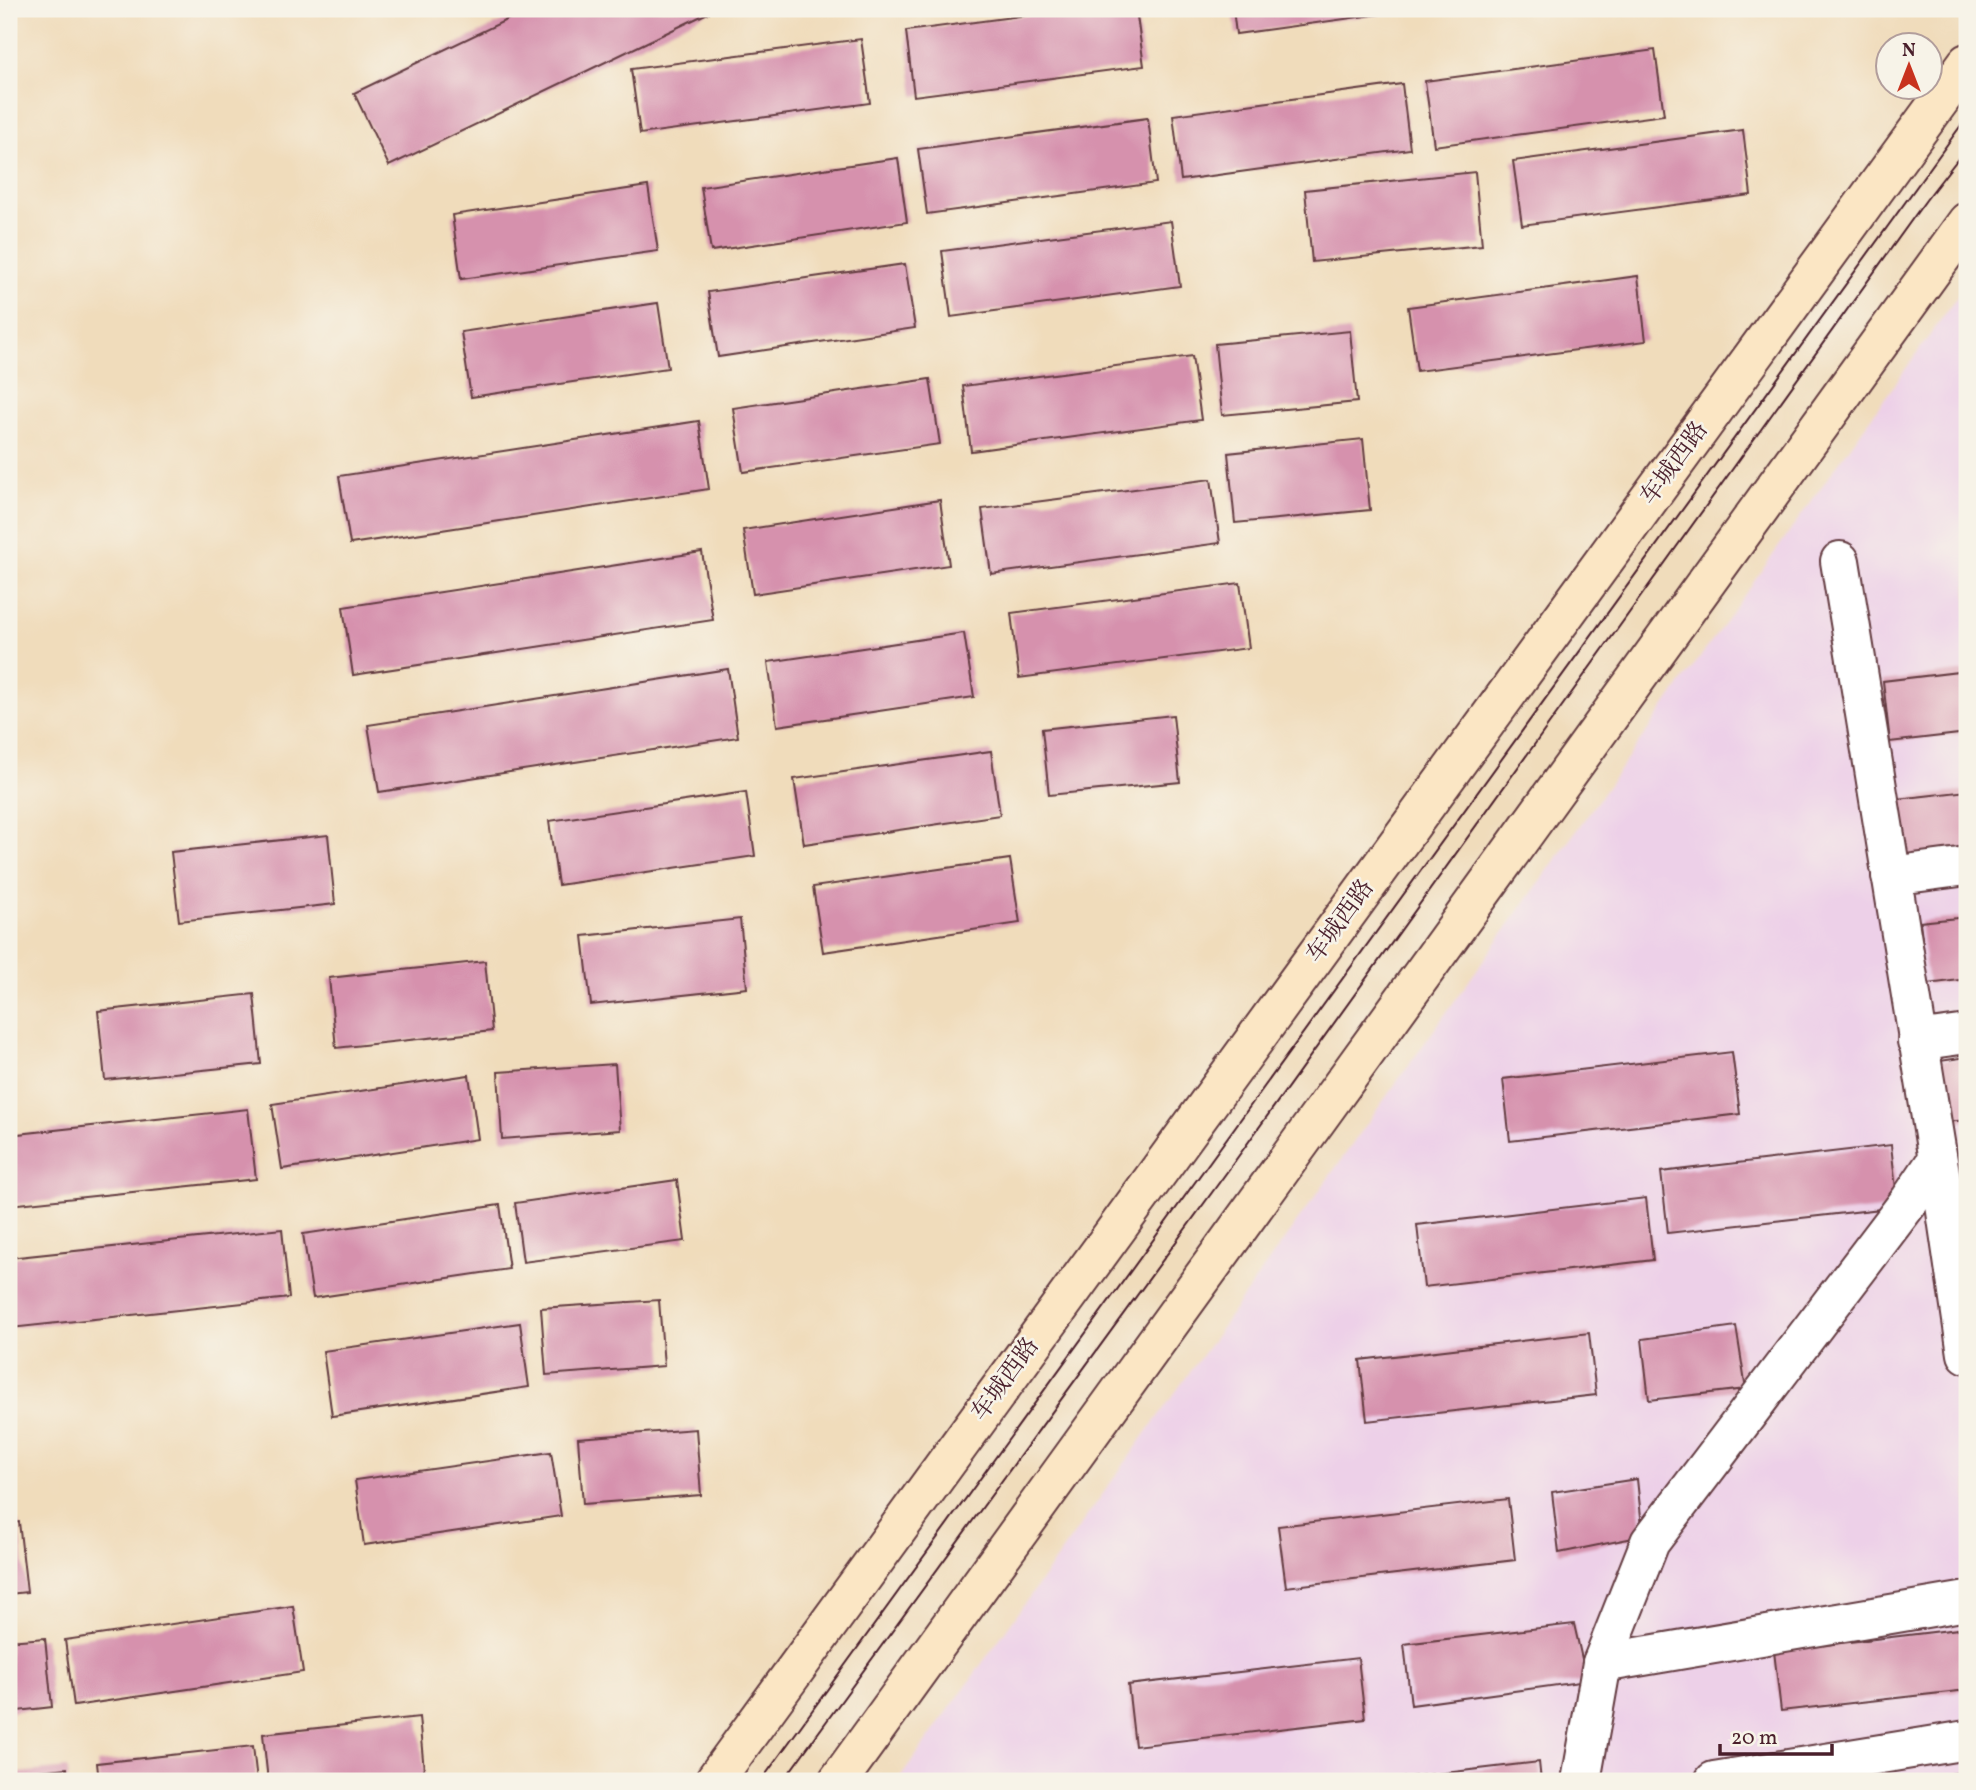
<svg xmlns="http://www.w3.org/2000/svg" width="1976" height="1790" font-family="Vollkorn,'Noto Serif SC',serif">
  <rect width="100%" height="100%" fill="#f7f3e8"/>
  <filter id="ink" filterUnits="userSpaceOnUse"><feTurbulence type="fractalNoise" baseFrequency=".0143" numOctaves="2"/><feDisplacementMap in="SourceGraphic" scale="14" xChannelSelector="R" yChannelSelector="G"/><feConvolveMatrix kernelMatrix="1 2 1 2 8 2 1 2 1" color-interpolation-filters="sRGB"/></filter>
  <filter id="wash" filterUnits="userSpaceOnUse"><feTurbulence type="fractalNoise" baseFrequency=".00686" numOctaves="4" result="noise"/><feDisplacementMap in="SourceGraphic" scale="28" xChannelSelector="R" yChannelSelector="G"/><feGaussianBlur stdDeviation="1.57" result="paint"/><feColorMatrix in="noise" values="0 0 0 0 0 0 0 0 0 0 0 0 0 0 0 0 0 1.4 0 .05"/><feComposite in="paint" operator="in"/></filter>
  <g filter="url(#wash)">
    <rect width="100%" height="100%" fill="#f0dcbb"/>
    <!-- built -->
    <path fill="#edd0e8" d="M1967,283V1781H898Z"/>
    <g id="blocks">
      <!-- building -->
      <g fill="#d691ad">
        <path d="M529,9H716L389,166L354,93Z"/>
        <path d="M1073,9H1136L1144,66L914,96L906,31Z"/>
        <path d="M1233,9H1410V10L1236,34Z"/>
        <path d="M861,39L870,103L640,134L631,69Z"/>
        <path d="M1655,50L1664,115L1434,146L1425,81Z"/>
        <path d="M1402,84L1410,149L1181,180L1173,115Z"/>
        <path d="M1148,118L1156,183L927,214L918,149Z"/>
        <path d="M1743,130L1751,195L1522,225L1513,161Z"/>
        <path d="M898,158L907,222L711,251L701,187Z"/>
        <path d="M1475,172L1482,245L1312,262L1305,190Z"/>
        <path d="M648,186L658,251L461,279L452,215Z"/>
        <path d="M1171,221L1180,286L951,317L942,251Z"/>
        <path d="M905,264L915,328L718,357L708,292Z"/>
        <path d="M1638,276L1646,341L1417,371L1408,307Z"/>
        <path d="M658,303L668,368L471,397L461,332Z"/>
        <path d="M1350,331L1357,402L1222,415L1215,344Z"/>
        <path d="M1192,356L1201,420L971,451L963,386Z"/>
        <path d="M930,379L940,444L743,472L733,408Z"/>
        <path d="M699,421L709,489L350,544L339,476Z"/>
        <path d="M1363,439L1370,510L1235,523L1228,453Z"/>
        <path d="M1211,479L1220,543L991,574L982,509Z"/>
        <path d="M940,500L949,565L753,594L743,530Z"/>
        <path d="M702,552L713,620L353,675L343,607Z"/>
        <path d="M1240,583L1249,648L1019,678L1011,613Z"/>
        <path d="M964,633L974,697L777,726L768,662Z"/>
        <path d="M728,669L738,737L379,792L368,725Z"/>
        <path d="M1967,671V733L1890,742L1883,681Z"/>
        <path d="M1173,715L1180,782L1049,795L1042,729Z"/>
        <path d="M991,751L1000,815L804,844L794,779Z"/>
        <path d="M1967,791V853L1905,860L1898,799Z"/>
        <path d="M746,792L755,856L558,885L549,821Z"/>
        <path d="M328,835L335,904L179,921L171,852Z"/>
        <path d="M1010,859L1020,923L823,952L813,887Z"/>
        <path d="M1967,917V979L1928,984L1920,922Z"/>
        <path d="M740,919L747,988L591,1005L583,936Z"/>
        <path d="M485,961L492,1031L336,1048L329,978Z"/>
        <path d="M254,994L261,1064L105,1080L98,1011Z"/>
        <path d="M1732,1052L1740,1114L1510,1141L1503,1079Z"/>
        <path d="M1967,1057V1120L1947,1122L1940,1061Z"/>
        <path d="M615,1064L620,1130L502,1139L498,1072Z"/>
        <path d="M469,1075L478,1139L282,1169L272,1104Z"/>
        <path d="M248,1109L256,1179L9,1205V1135Z"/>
        <path d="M1891,1145L1898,1207L1668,1233L1661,1172Z"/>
        <path d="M677,1180L685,1241L523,1262L515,1203Z"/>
        <path d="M1646,1198L1653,1260L1424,1287L1417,1225Z"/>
        <path d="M500,1205L509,1269L313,1298L303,1234Z"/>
        <path d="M282,1229L289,1298L11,1328L9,1309V1258Z"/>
        <path d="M659,1300L664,1366L546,1375L541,1308Z"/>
        <path d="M520,1323L529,1387L332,1416L323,1351Z"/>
        <path d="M1736,1326L1746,1389L1649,1400L1642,1339Z"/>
        <path d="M1589,1333L1596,1395L1367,1421L1360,1360Z"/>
        <path d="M696,1429L701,1495L583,1504L578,1438Z"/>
        <path d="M551,1452L561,1516L364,1545L355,1480Z"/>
        <path d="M1637,1479L1643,1536L1559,1553L1552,1492Z"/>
        <path d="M1508,1499L1515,1560L1286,1587L1278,1526Z"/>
        <path d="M19,1522L27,1592L9,1594V1523Z"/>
        <path d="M293,1606L303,1672L74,1706L65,1640Z"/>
        <path d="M1574,1624L1587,1681L1411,1705L1404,1644Z"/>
        <path d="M1967,1628V1690L1781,1711L1774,1651Z"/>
        <path d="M45,1638L52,1707L9,1712V1641Z"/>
        <path d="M1358,1658L1365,1719L1135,1746L1128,1685Z"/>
        <path d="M419,1717L425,1781H268L263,1734Z"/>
        <path d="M253,1746L257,1781H99L97,1763Z"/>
        <path d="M1539,1762L1541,1781H1386V1780Z"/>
        <path d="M67,1768L68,1781H9V1774Z"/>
        <path d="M1967,1772V1781H1905V1780Z"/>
      </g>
    </g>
  </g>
  <g filter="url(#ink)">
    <use href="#blocks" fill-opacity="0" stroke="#633b41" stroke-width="2"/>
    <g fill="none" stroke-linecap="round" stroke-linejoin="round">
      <defs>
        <g id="minor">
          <path d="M1840,561L1943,1191L1967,1354"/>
          <path d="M1891,876L1967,866"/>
          <path d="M1917,1041L1967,1034"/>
          <path d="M1602,1663L1967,1601"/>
          <path d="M1581,1781L1602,1663L1650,1542L1910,1200L1937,1160"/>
          <path d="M1714,1781L1967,1740"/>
        </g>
        <g id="secondary">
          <path d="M714,1781L1967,63"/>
          <path d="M838,1781L1967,222"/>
        </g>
      </defs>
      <!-- minor casing -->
      <use href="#minor" stroke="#633b41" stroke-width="42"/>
      <!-- secondary casing -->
      <use href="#secondary" stroke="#633b41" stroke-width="42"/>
      <!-- minor -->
      <use href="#minor" stroke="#fff" stroke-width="38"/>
      <!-- secondary -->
      <use href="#secondary" stroke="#fbe6c4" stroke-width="38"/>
      <!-- tram -->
      <g stroke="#4a1f2b" stroke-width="2">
        <path d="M761,1781L1967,117"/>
        <path d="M783,1781L1232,1165L1926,200L1967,147"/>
      </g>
    </g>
  </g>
  <g text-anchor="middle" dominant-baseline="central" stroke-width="5" stroke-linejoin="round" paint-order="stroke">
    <!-- street labels -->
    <g font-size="24" fill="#4a1f2b" stroke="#f7f3e8">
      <text transform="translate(1675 464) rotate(-54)">车城西路</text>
      <text transform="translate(1341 922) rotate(-54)">车城西路</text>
      <text transform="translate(1006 1380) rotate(-54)">车城西路</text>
    </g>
  </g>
  <!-- margin -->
  <rect width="1976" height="1790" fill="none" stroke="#f7f3e8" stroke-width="35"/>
  <!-- north arrow -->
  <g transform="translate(1909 66)"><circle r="33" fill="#f7f3e8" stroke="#b29e9c" stroke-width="2"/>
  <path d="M0-5L12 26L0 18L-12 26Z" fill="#c8321e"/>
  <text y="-10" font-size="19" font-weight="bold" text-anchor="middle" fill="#4a1f2b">N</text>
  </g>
  <!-- scale -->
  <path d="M1720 1744v10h112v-10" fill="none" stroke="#4a1f2b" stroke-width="3.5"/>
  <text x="1731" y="1744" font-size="21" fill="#4a1f2b" stroke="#f7f3e8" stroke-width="5" paint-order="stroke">20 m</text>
</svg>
